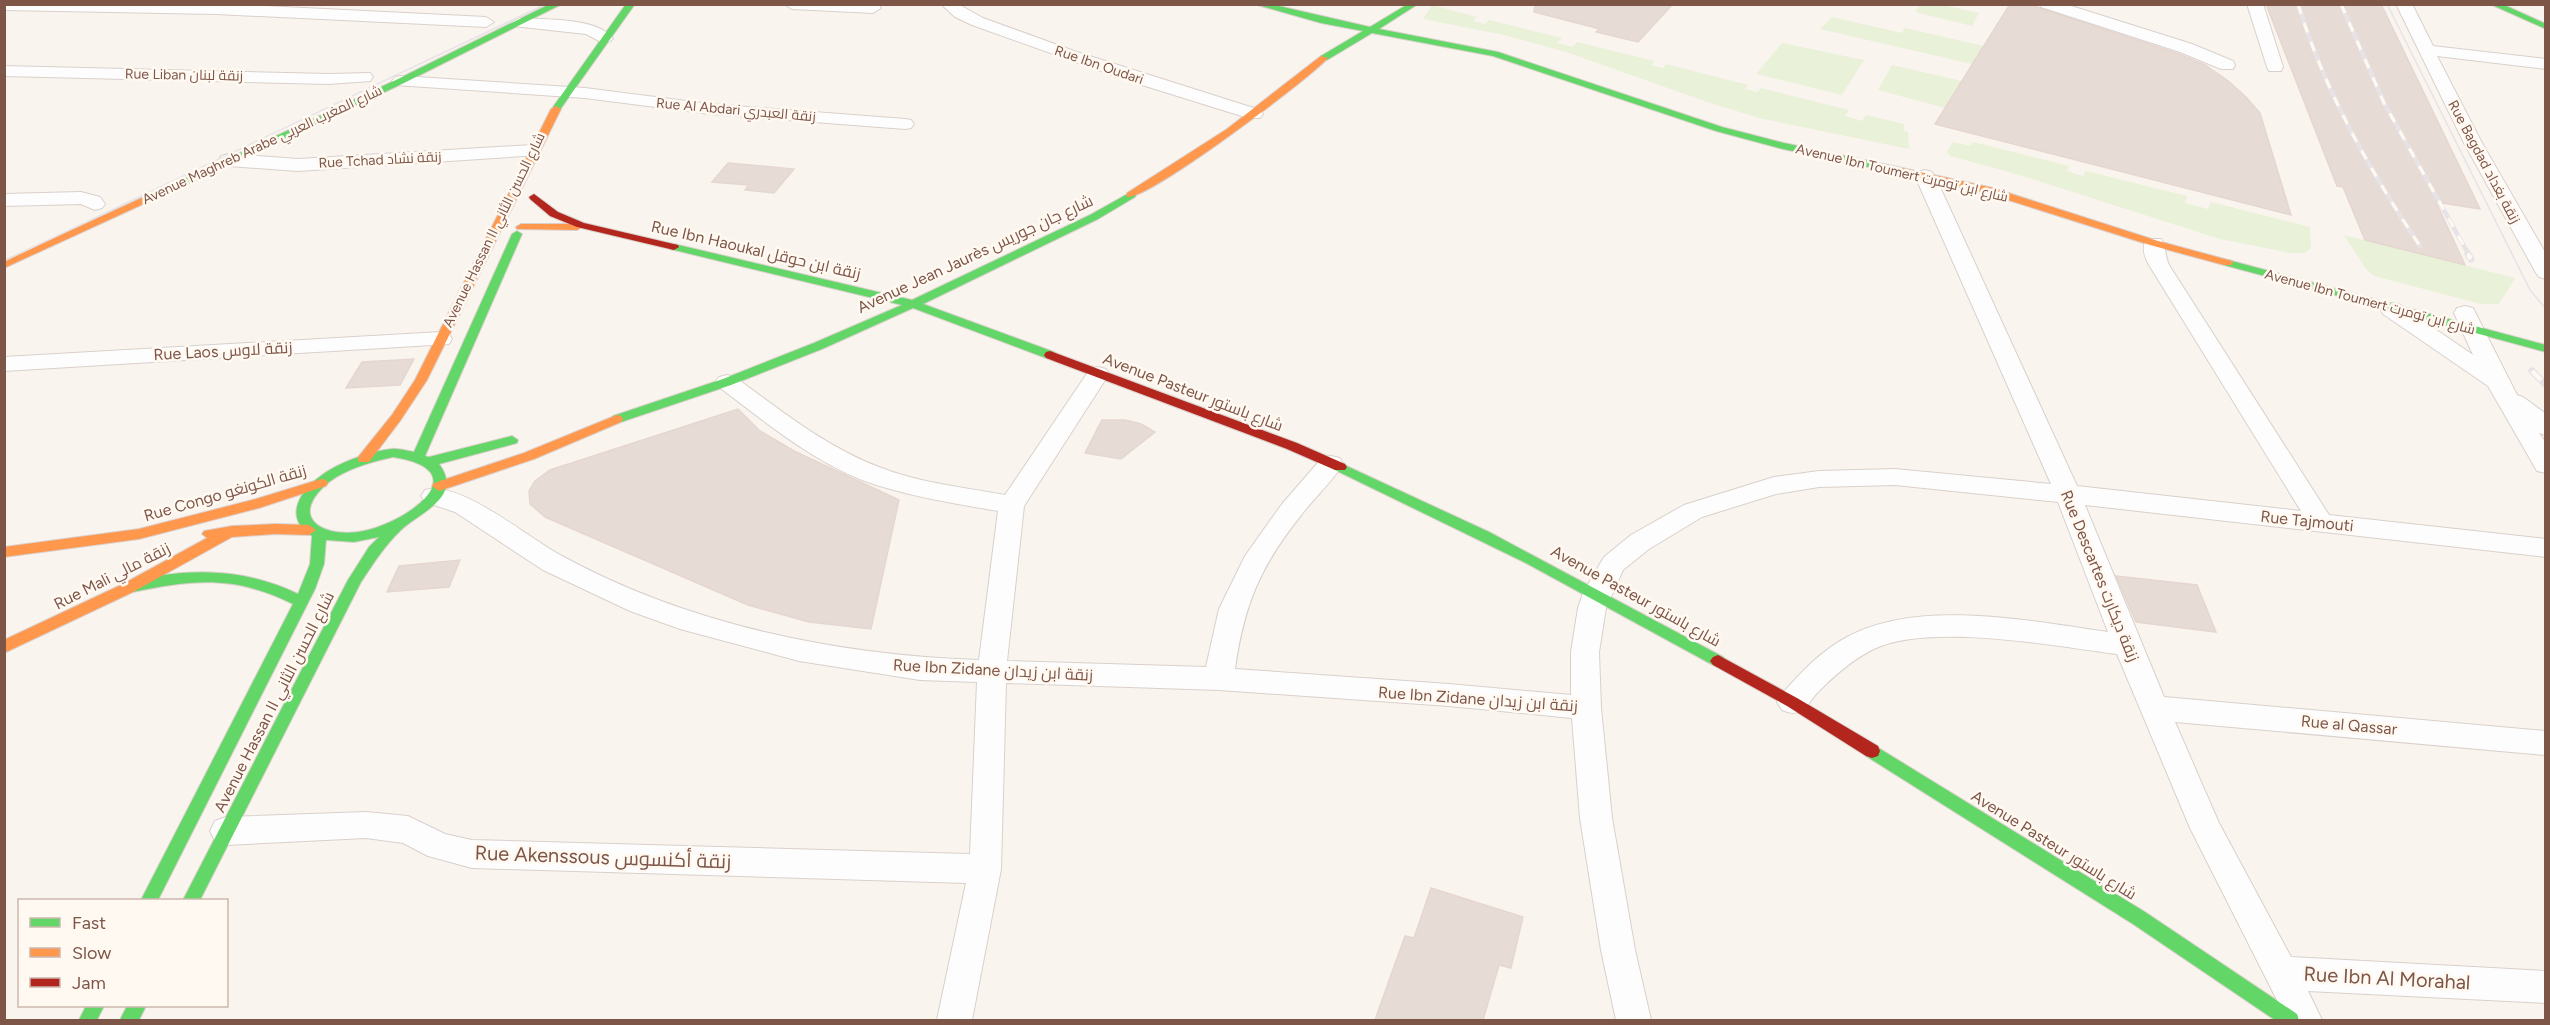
<svg xmlns="http://www.w3.org/2000/svg" width="2550" height="1025" font-family="Figtree,Cairo,sans-serif">
  <rect width="100%" height="100%" fill="#faf4ef"/>
  <!-- green -->
  <g fill="#e9f1d8">
    <path d="M1432,5L1477,17L1473,21L1485,24L1489,20L1562,38L1557,43L1572,47L1577,42L1654,61L1651,65L1663,68L1666,64L1748,85L1745,89L1757,92L1761,88L1849,110L1845,116L1862,121L1866,115L1904,124V131L1908,132L1909,149L1759,118L1710,103L1566,52L1504,35L1423,19Z"/>
    <path d="M1943,5L1979,13L1972,26L1915,12L1920,5Z"/>
    <path d="M1832,17L1902,33L1905,28L1984,46L1972,64L1820,29Z"/>
    <path d="M1782,43L1864,60L1842,95L1756,74Z"/>
    <path d="M1892,65L1962,81L1945,108L1878,90Z"/>
    <path d="M1953,142L1970,146L1973,142L2069,166L2067,171L2083,176L2086,171L2187,196L2185,203L2208,209L2211,202L2310,227L2311,248L2305,253H2290L2220,239L2023,176L1950,156L1947,152Z"/>
    <path d="M2344,235L2365,240L2515,278L2499,304H2481L2374,276L2366,269Z"/>
  </g>
  <!-- building -->
  <g fill="#e7dbd5" stroke="#e5d6d0" stroke-width="1.5">
    <path d="M1535,4H1673L1638,42L1596,32L1600,29L1534,12Z"/>
    <path d="M2010,4H2027L2179,54L2205,65L2227,80L2245,96L2260,113L2291,215L1935,124Z"/>
    <path d="M2266,4H2381L2480,209L2436,202L2465,265L2365,240L2343,187L2337,186Z"/>
    <path d="M728,163L794,169L774,193L745,190L749,185L712,182Z"/>
    <path d="M414,359L400,385L346,388L362,362Z"/>
    <path d="M738,409L760,431L794,451L899,500L871,629L809,622L748,605L545,517L530,504L529,491L535,481L550,470Z"/>
    <path d="M1102,420H1125L1141,424L1155,432L1121,459L1085,453Z"/>
    <path d="M460,560L449,587L387,592L399,566Z"/>
    <path d="M2116,576L2197,585L2216,632L2136,622Z"/>
    <path d="M1431,888L1523,917L1511,968L1499,965L1483,1020H1375L1405,936L1414,938Z"/>
  </g>
  <g fill="none" stroke-linecap="round" stroke-linejoin="round">
    <defs>
      <g id="street">
        <path d="M4,4H221L486,17L494,22L486,27L216,14L4,10Z"/>
        <path d="M784,4H878L881,8L873,13L792,9Z"/>
        <path d="M941,4H958L983,18L1077,52L1260,110L1263,114L1260,118H1248L1126,80L972,25L955,17Z"/>
        <path d="M2039,4H2065L2192,44L2233,61L2235,65L2233,69H2221L2180,52L2041,7Z"/>
        <path d="M2247,4H2263L2283,67L2281,71H2269L2267,67Z"/>
        <path d="M2396,4H2412L2433,46L2546,59V69L2437,56L2482,143L2546,254V279L2539,277L2536,273L2464,143Z"/>
        <path d="M519,18C544,20 598,17 613,39L605,44L586,34L513,26L511,23Z"/>
        <path d="M4,66L329,74L370,73L373,77L370,81L329,84L4,76Z"/>
        <path d="M401,76L585,88L710,104L905,119L911,120L914,124L911,128L905,129L710,114L585,98L395,85L392,81L395,77Z"/>
        <path d="M532,145L539,147L541,151L539,155L298,171L228,166L221,164L219,160L221,156L228,154L298,159Z"/>
        <path d="M1925,170L1932,172L1935,176L2077,486L2301,511L2149,265C2144,256 2141,247 2147,239H2161C2166,246 2165,256 2169,265L2329,515L2546,539V557L2085,505L2164,697L2546,731V755L2175,722L2219,823L2291,957L2546,971V1003L2308,991L2322,1020H2287L2190,828L2117,654C2055,646 1932,623 1876,648C1854,658 1835,675 1818,692C1813,697 1809,705 1803,709C1796,715 1789,713 1782,710L1777,702L1782,694C1801,672 1821,651 1847,637C1919,598 2030,621 2108,632L2058,502L1895,485L1819,487L1776,494L1702,517L1649,549L1623,570L1606,608L1599,652L1601,708L1612,818L1635,950L1651,1020H1616L1601,950L1580,818L1572,718L1449,706L1219,690L1006,683L1001,869L972,1020H937L966,883L472,868L428,856L403,843L366,838L226,845L215,841L210,831L215,821L226,817L366,812L408,816L445,834L472,840L970,854L977,682L920,680L799,661L680,629L630,611L543,570L455,512L425,502L421,496L425,490C461,480 529,539 562,556C688,625 837,655 979,660L998,511C952,503 906,496 862,480C809,459 764,421 719,387L715,382L719,377L727,375L735,377C780,410 826,447 879,467C919,483 963,487 1005,495L1090,369L1098,367L1106,369L1109,374L1024,506L1007,661L1206,667L1219,609L1245,556L1282,504L1322,458L1331,456L1340,458L1343,464C1332,482 1315,497 1302,514C1261,565 1244,604 1235,669L1449,684L1571,695V652L1578,608L1583,593L1604,557L1631,535L1684,505L1774,477L1819,471L1895,469L2051,484L1915,176L1918,172Z"/>
        <path d="M81,192L100,197L105,204L102,208L95,210L81,204L4,206V194Z"/>
        <path d="M2391,303L2399,304L2473,355L2454,313L2457,308L2465,306L2473,308L2517,395L2523,397L2546,414V435L2539,433L2546,443V473L2537,471L2488,386L2383,314L2380,309L2383,304Z"/>
        <path d="M441,332L449,334L452,339L449,344L4,371V357Z"/>
      </g>
      <g id="fast">
        <path d="M550,4H562L404,83L176,189L172,190L167,187L398,79Z"/>
        <path d="M626,4H635L559,111H553V107Z"/>
        <path d="M1254,4H1270L1370,27L1408,4H1418L1379,29L1498,52L1722,127L1784,143L1902,168L1907,171L1902,174L1783,149L1716,131L1493,56L1372,33L1327,60H1321V56L1363,31L1321,23Z"/>
        <path d="M2490,4H2502L2546,24V29Z"/>
        <path d="M1131,192L1136,195L1135,197L1098,219L923,304L1054,352L1056,355L1054,358H1046L913,308L822,349L731,385L621,422H613L611,419L613,416L723,379L814,343L902,305L670,249V245L674,244L912,300L1090,215Z"/>
        <path d="M517,231L522,234L425,456L429,457L512,436L518,440L517,443L439,464C464,497 420,512 401,530C385,545 373,564 361,582L200,900H183L348,580L369,547L379,537L354,542L326,540L324,564L315,589L158,900H141L293,604C233,574 191,580 128,593L123,592L121,588L123,584C181,567 243,567 298,594L310,564L312,536C276,513 310,479 337,466C353,458 373,451 391,449C398,448 407,451 414,452L512,234ZM393,457C482,471 403,526 358,532C318,537 289,515 329,482C348,468 371,462 393,457Z"/>
        <path d="M2228,260L2546,345V352L2224,265L2223,263Z"/>
        <path d="M1340,463L1489,532L1723,657L1726,661L1723,665L1718,667L1713,665L1526,563L1335,470L1333,467L1335,464Z"/>
        <path d="M1872,744L2145,912L2297,1014L2299,1020H2275L2133,924L1866,756L1864,751L1866,746Z"/>
        <path d="M86,1006H104L97,1020H79Z"/>
        <path d="M127,1006H146L139,1020H120Z"/>
      </g>
      <g id="slow">
        <path d="M1321,56L1328,58C1308,80 1148,200 1127,197V193L1227,129Z"/>
        <path d="M556,106L561,109L427,380L400,421L369,462H359L358,459L359,456L392,415L415,380L551,109Z"/>
        <path d="M1902,168L1993,188L2158,241L2232,261L2233,263L2232,265H2224L2150,245L1986,193L1898,173L1897,171Z"/>
        <path d="M172,184L176,185V189L4,268V261Z"/>
        <path d="M521,224H577L582,227L577,230L517,229L516,227Z"/>
        <path d="M617,415L621,416L623,419L621,422L534,459L439,491L432,486L434,483L524,453Z"/>
        <path d="M321,479L326,480L328,483L326,486L259,508L139,539L4,557V547L139,529L256,499Z"/>
        <path d="M275,524L309,525L316,530L309,535L275,534L232,537L133,592L4,653V640L123,584L207,538L202,534L204,531L232,526Z"/>
      </g>
      <g id="jam">
        <path d="M534,194L558,212L584,223L678,245L679,247L674,250L577,227L550,216L530,199L529,197Z"/>
        <path d="M1050,351L1297,443L1345,464L1347,467L1345,470H1335L1287,449L1046,358L1044,355L1046,352Z"/>
        <path d="M1718,655L1797,698L1878,746L1880,751L1878,756L1872,758L1866,756L1787,706L1713,665L1710,661L1713,657Z"/>
      </g>
    </defs>
    <!-- street casing -->
    <use href="#street" stroke="#d9d0cb" stroke-width="2"/>
    <!-- fast casing -->
    <use href="#fast" stroke="#dbd0cc" stroke-width="2"/>
    <!-- slow casing -->
    <use href="#slow" stroke="#dbd0cc" stroke-width="2"/>
    <!-- jam casing -->
    <use href="#jam" stroke="#dbd0cc" stroke-width="2"/>
    <!-- street -->
    <use href="#street" fill="#fefdfd" fill-rule="evenodd"/>
    <!-- fast -->
    <use href="#fast" fill="#63d668" fill-rule="evenodd"/>
    <!-- slow -->
    <use href="#slow" fill="#ff974d" fill-rule="evenodd"/>
    <!-- jam -->
    <use href="#jam" fill="#b3261e" fill-rule="evenodd"/>
    <!-- tram -->
    <g stroke="#e6e3e7" stroke-width="1.5">
      <path d="M2387,4L2530,290L2546,309"/>
      <path d="M4,261L546,4"/>
    </g>
    <defs>
      <g id="rail-far1">
        <path d="M2298,4C2325,92 2369,169 2420,246"/>
        <path d="M2341,4L2384,103L2469,255"/>
      </g>
      <g id="rail">
        <path d="M2468,254L2471,259"/>
        <path d="M2532,371L2546,385"/>
      </g>
    </defs>
    <!-- rail-far1 casing -->
    <use href="#rail-far1" stroke="#e6e3e7" stroke-width="4.5"/>
    <!-- rail casing -->
    <use href="#rail" stroke="#e6e3e7" stroke-width="7"/>
    <!-- rail-far1 -->
    <use href="#rail-far1" stroke="#fff9f2" stroke-width="3" stroke-dasharray="10" stroke-linecap="butt"/>
    <!-- rail -->
    <use href="#rail" stroke="#fff9f2" stroke-width="4.5" stroke-dasharray="13" stroke-linecap="butt"/>
  </g>
  <g text-anchor="middle" dominant-baseline="central" stroke-width="5" stroke-linejoin="round" paint-order="stroke">
    <!-- far-street labels -->
    <g font-size="14" fill="#7e5648" stroke="#fff9f2">
      <text transform="translate(1099 65) rotate(19)">Rue Ibn Oudari</text>
      <text transform="translate(184 75) rotate(1)">Rue Liban زنقة لبنان</text>
      <text transform="translate(736 110) rotate(5)">Rue Al Abdari زنقة العبدري</text>
      <text transform="translate(262 145) rotate(-25)">Avenue Maghreb Arabe شارع المغرب العربي</text>
      <text transform="translate(380 160) rotate(-3)">Rue Tchad زنقة نشاد</text>
      <text transform="translate(2484 162) rotate(62)">Rue Bagdad زنقة بغداد</text>
      <text transform="translate(1902 173) rotate(13)">Avenue Ibn Toumert شارع ابن تومرت</text>
      <text transform="translate(494 230) rotate(-64)">Avenue Hassan II شارع الحسن الثاني</text>
      <text transform="translate(2370 302) rotate(15)">Avenue Ibn Toumert شارع ابن تومرت</text>
    </g>
    <!-- street labels -->
    <g font-size="16" fill="#7e5648" stroke="#fff9f2">
      <text transform="translate(756 250) rotate(13)">Rue Ibn Haoukal زنقة ابن حوقل</text>
      <text transform="translate(975 254) rotate(-25)">Avenue Jean Jaurès شارع جان جوريس</text>
      <text transform="translate(223 351) rotate(-3)">Rue Laos زنقة لاوس</text>
      <text transform="translate(1193 392) rotate(21)">Avenue Pasteur شارع باستور</text>
      <text transform="translate(225 493) rotate(-16)">Rue Congo زنقة الكونغو</text>
      <text transform="translate(2307 521) rotate(6)">Rue Tajmouti</text>
      <text transform="translate(112 576) rotate(-27)">Rue Mali زنقة مالي</text>
      <text transform="translate(2100 576) rotate(68)">Rue Descartes زنقة ديكارت</text>
      <text transform="translate(1636 596) rotate(29)">Avenue Pasteur شارع باستور</text>
      <text transform="translate(993 670) rotate(3)">Rue Ibn Zidane زنقة ابن زيدان</text>
      <text transform="translate(1478 699) rotate(4)">Rue Ibn Zidane زنقة ابن زيدان</text>
      <text transform="translate(274 702) rotate(-63)">Avenue Hassan II شارع الحسن الثاني</text>
      <text transform="translate(2349 725) rotate(5)">Rue al Qassar</text>
      <text transform="translate(2054 845) rotate(32)">Avenue Pasteur شارع باستور</text>
    </g>
    <!-- near-street labels -->
    <g font-size="20" fill="#7e5648" stroke="#fff9f2">
      <text transform="translate(603 857) rotate(2)">Rue Akenssous زنقة أكنسوس</text>
      <text transform="translate(2387 978) rotate(3)">Rue Ibn Al Morahal</text>
    </g>
  </g>
  <!-- border -->
  <rect width="2550" height="1025" fill="none" stroke="#7e5648" stroke-width="12"/>
  <!-- legend -->
  <rect x="18" y="899" width="210" height="108" fill="#fff9f2" stroke="#cbb8ae" stroke-width="1.5"/>
  <rect x="30" y="918" width="30" height="9" fill="#63d668" stroke="#cbb8ae" stroke-width="1.5"/>
  <text x="72" y="929" font-size="18" fill="#7e5648">Fast</text>
  <rect x="30" y="948" width="30" height="9" fill="#ff974d" stroke="#cbb8ae" stroke-width="1.5"/>
  <text x="72" y="959" font-size="18" fill="#7e5648">Slow</text>
  <rect x="30" y="978" width="30" height="9" fill="#b3261e" stroke="#cbb8ae" stroke-width="1.5"/>
  <text x="72" y="989" font-size="18" fill="#7e5648">Jam</text>
</svg>
